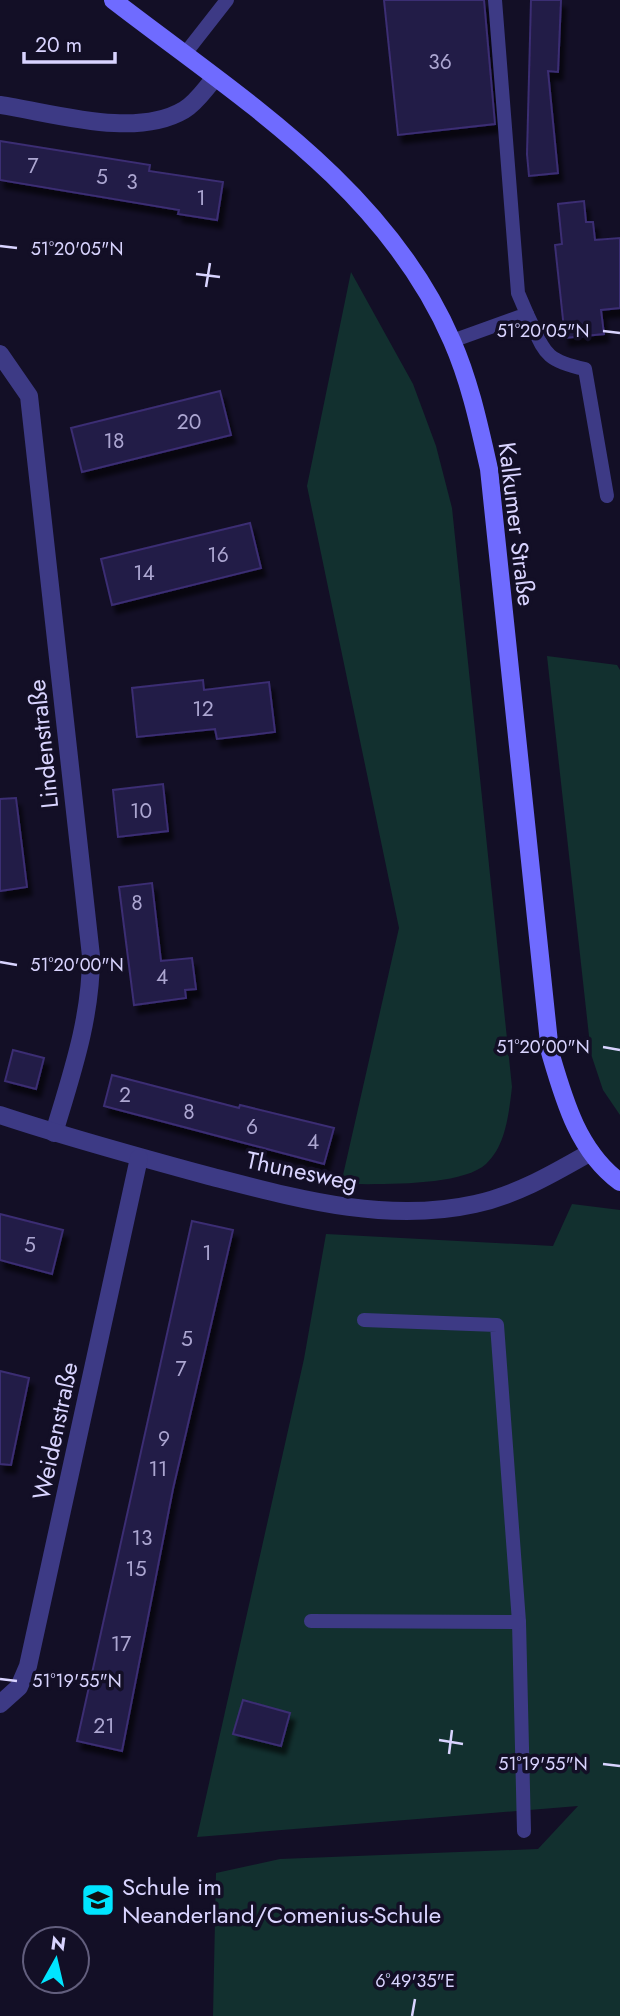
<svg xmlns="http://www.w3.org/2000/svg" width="620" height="2016" font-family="Jost,sans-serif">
  <defs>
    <filter id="shadow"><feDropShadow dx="4.5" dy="8" stdDeviation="2" flood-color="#0009"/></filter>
  </defs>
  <rect width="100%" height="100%" fill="#130f26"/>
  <!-- green -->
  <g fill="#12302f">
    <path d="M351,272L413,384L436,446L452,508L512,1087C509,1112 506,1146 486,1164C461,1187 375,1184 341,1184L399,928L307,486Z"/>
    <path d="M547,656L617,665L620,670V1115L603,1090L591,1054Z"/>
    <path d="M572,1204L620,1210V2016H213L216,1873L280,1859L538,1849L578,1806L197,1837L304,1359L326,1234L553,1246Z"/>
  </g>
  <!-- building -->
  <g fill="#241b47" stroke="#3b2d73" stroke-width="2" filter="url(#shadow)">
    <path d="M384,0H484L495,124L398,135Z"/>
    <path d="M531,0H561L558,72L548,71L558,173L529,176L527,154Z"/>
    <path d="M0,141L150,165L149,171L223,182L217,220L178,214L179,210L0,180Z"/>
    <path d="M584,201L586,222H593L595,240L620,238V308L601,310L604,334L565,338L555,245L562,244L558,204Z"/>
    <path d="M220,391L231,435L82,472L71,428Z"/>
    <path d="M250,523L261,568L112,605L101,559Z"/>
    <path d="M203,680L204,690L269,682L275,732L217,739L215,729L137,737L132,688Z"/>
    <path d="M163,784L168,831L118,837L113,790Z"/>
    <path d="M16,798L27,887L0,891V799Z"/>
    <path d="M152,883L161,961L192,958L196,989L185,990L186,998L134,1005L119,887Z"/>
    <path d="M13,1050L44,1058L36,1089L5,1081Z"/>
    <path d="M112,1075L239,1108L240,1105L334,1128L324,1164L104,1106Z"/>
    <path d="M0,1214L63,1230L52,1274L0,1260Z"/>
    <path d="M192,1221L233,1230L173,1489L122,1751L77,1741Z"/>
    <path d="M0,1371L29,1378L11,1465L0,1464Z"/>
    <path d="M243,1700L290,1713L281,1746L233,1734Z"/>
  </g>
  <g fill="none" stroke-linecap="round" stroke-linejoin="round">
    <!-- service -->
    <g stroke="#3d3a85" stroke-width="14">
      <path d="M184,55L227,0"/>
      <path d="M527,314C545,351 542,360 585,369L607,496"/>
      <path d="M452,341L527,314L518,293L495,0"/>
      <path d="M364,1320L497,1325L519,1622L524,1831"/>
      <path d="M311,1621L519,1622"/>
    </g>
    <!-- minor -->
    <g stroke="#3d3a85" stroke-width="18">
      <path d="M0,105C54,113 135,139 184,110C196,103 205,89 214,79"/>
      <path d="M0,354L29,396L91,956C91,1018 72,1073 54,1133"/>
      <path d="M0,1115C69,1138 139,1157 209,1176C295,1198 385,1224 475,1204C517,1195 554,1173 591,1152"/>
      <path d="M0,1704L19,1687L28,1666L139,1158"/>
    </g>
    <!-- secondary -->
    <path stroke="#6f6bff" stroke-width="18" d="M113,0C240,98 386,188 452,341C470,382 479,425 489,469L550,1052C564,1100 578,1151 620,1182"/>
  </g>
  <!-- ticks -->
  <path fill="none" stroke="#d9d4ff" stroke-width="2.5" d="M0,246L17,248M196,274L220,277M206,287L210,263M603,331L620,333M0,962L17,965M603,1047L620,1050M0,1679L17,1681M439,1740L463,1744M449,1754L452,1730M603,1764L620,1766M412,2016L415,1999"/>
  <!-- icons -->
  <defs>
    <symbol id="school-square" viewBox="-11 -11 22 22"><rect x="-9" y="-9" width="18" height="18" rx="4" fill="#00e5ff" stroke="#130f26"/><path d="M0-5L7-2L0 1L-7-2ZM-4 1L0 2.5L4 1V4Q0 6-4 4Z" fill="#111"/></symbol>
  </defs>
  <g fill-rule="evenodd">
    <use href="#school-square" x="79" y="1881" width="38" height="38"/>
  </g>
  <g text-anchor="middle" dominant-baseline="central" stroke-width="7" stroke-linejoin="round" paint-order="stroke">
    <!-- number labels -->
    <g font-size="21" fill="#aca6d1">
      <text x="440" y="62">36</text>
      <text x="33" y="166">7</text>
      <text x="102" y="177">5</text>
      <text x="132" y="182">3</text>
      <text x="201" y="198">1</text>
      <text x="189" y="422">20</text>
      <text x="114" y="441">18</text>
      <text x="218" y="555">16</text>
      <text x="144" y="573">14</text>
      <text x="203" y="709">12</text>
      <text x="141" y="811">10</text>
      <text x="137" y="903">8</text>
      <text x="162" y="977">4</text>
      <text x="125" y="1095">2</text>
      <text x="189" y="1112">8</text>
      <text x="252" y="1127">6</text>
      <text x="313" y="1142">4</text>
      <text x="30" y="1245">5</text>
      <text x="207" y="1253">1</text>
      <text x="187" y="1339">5</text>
      <text x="181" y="1369">7</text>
      <text x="164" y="1439">9</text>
      <text x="158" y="1469">11</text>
      <text x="142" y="1538">13</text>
      <text x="136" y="1569">15</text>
      <text x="121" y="1644">17</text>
      <text x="104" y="1726">21</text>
    </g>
    <!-- street labels -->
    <g font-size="24" fill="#d9d4ff" stroke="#130f26">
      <text transform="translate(517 524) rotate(83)">Kalkumer Straße</text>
      <text transform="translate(43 744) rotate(-96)">Lindenstraße</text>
      <text transform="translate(302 1171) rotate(12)">Thunesweg</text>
      <text transform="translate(55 1431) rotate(-78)">Weidenstraße</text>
    </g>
    <!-- poi labels -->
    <g font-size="24" fill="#d9d4ff" stroke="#130f26" text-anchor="start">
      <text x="122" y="1886">Schule im<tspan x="122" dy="28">Neanderland/Comenius-Schule</tspan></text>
    </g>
  </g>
  <g font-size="18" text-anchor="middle" fill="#d9d4ff" stroke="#130f26" stroke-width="7" stroke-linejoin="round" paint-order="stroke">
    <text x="77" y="255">51°20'05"N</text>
    <text x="543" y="337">51°20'05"N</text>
    <text x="77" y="971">51°20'00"N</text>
    <text x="543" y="1053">51°20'00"N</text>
    <text x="77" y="1687">51°19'55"N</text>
    <text x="543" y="1770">51°19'55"N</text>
    <text x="415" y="1987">6°49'35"E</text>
  </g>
  <!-- north arrow -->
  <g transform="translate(56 1960) rotate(8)"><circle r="33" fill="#130f26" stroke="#625e7d" stroke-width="2"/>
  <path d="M0-5L12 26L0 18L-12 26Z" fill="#00e5ff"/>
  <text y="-10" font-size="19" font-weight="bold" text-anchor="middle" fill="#d9d4ff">N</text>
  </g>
  <!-- scale -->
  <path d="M24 52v10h91v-10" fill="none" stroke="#d9d4ff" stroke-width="3.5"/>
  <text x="35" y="52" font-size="21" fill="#d9d4ff" stroke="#130f26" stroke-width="5" paint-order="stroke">20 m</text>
</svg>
